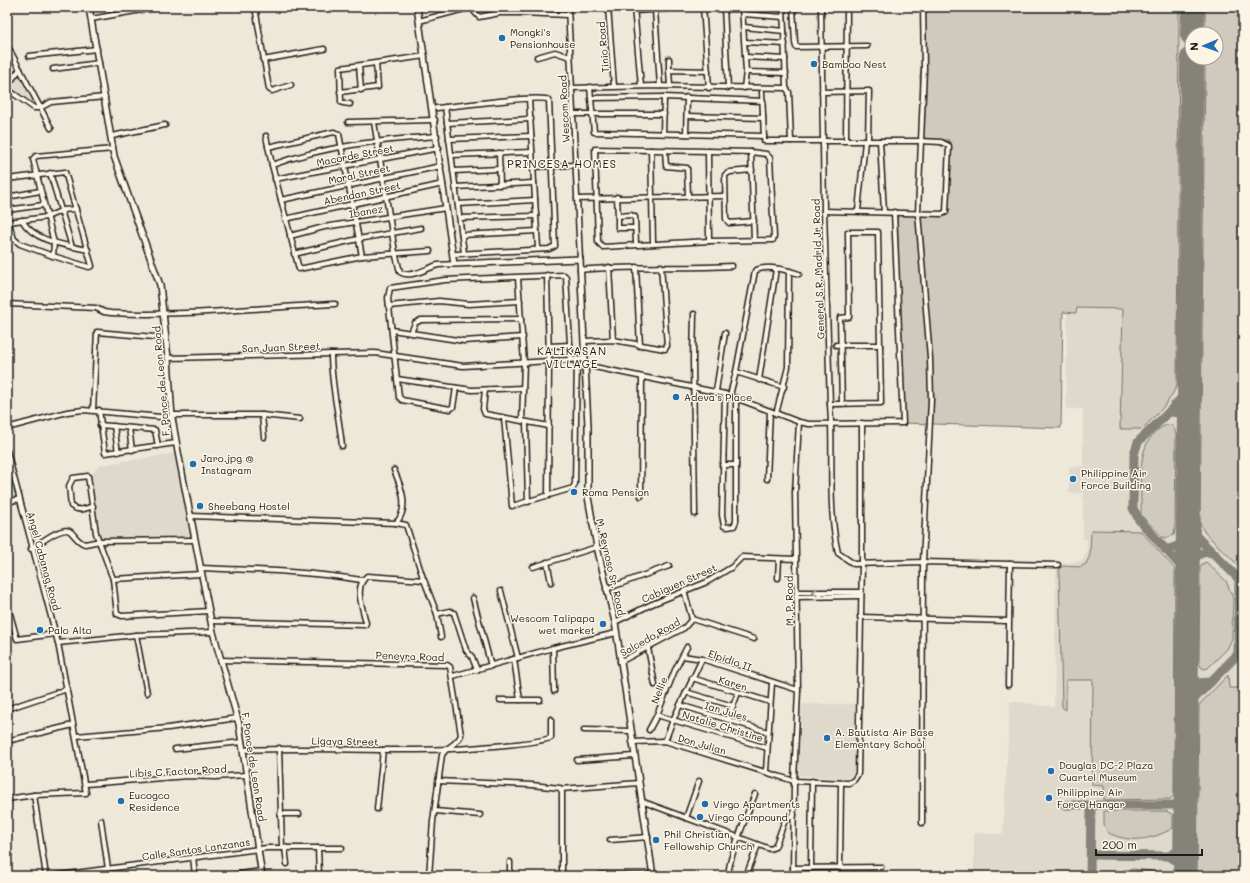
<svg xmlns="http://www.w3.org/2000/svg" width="1250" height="883" font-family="Mali,sans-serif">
  <rect width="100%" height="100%" fill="#eee8d9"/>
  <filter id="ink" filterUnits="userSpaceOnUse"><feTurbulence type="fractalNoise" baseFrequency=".025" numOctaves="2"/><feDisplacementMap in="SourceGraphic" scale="8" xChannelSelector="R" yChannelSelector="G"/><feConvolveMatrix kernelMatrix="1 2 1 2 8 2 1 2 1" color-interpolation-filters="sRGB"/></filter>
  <g filter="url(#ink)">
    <!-- built -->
    <g fill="#ded9cb" fill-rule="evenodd">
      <path d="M1108,7H1243V876H974V833L1003,834L1010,701L1054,707L1056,571H1059L1063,566V563L1082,561L1087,551V539H1083V493H1069V467L1083,466V409H1066L1067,308ZM1192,34H1216V58H1192Z"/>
      <path d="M19,72L37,103L35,105L7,87Z"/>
      <path d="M176,453L192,540L100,541L91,475L100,465Z"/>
      <path d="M802,704H855V771L853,776L844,779L798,775Z"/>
    </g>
    <!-- green -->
    <g fill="#cfcabd" stroke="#76736c">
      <path d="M925,7H1179L1177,385C1169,404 1156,415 1142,429H1120L1123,309L1077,308L1076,313L1063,312L1061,428L903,423L897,211L948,212L949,140L920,139L921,99L920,76L923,60Z"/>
      <path d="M1205,7H1243V564H1237L1205,533L1200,524L1205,58H1216V34H1205Z"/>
      <path d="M1166,425L1173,426L1176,434L1175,530L1174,535L1166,538L1162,537L1141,515C1142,486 1133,439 1166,425Z"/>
      <path d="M1091,530L1141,531L1175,569L1174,796L1170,799L1104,800V786L1092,785L1093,680H1066V710L1062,707L1059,569L1063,566L1080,567L1086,564L1090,555Z"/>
      <path d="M1206,562L1226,581L1233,598L1232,639L1227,649L1208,668L1204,669L1201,667L1199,662L1200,568L1202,564Z"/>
      <path d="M1228,675L1229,688H1243V876H1197L1199,705Z"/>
      <path d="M1104,811H1166L1173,815V828C1153,840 1128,844 1107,832L1104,824Z"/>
      <path d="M1134,869L1151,871L1162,876H1105L1125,870Z"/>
    </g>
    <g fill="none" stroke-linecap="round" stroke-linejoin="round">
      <!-- taxiway -->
      <g stroke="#85827a" stroke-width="9">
        <path d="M1169,412L1183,413L1189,421"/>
        <path d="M1165,549C1179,549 1186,541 1188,528"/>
        <path d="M1188,568C1194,558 1201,548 1215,554"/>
        <path d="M1188,574L1139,520L1133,508L1134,454L1138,442L1169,412L1189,389"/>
        <path d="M1187,678L1197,683L1211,682"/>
        <path d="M1186,707L1238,654L1239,579L1188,528"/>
        <path d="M1065,805H1186"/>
        <path d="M1091,855L1169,856L1181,864L1185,876"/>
        <path d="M1169,856L1178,851L1185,839"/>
        <path d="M1090,876L1091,805"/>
      </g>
      <!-- runway -->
      <g stroke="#85827a" stroke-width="24">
        <path d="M1192,34L1193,7"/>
        <path d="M1185,876L1192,58"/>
      </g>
      <defs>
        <g id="minor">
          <path d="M255,7L269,89L272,91L291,85"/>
          <path d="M568,7L580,259"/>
          <path d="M608,7L614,86"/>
          <path d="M634,7L641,86"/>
          <path d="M703,7L709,88"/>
          <path d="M724,7L728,88"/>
          <path d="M742,7L746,72L744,88"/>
          <path d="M783,7L784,31"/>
          <path d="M793,7L795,43L796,47L867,46"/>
          <path d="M821,7L824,211L830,404C834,453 827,505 838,553L854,564L923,562L1058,565"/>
          <path d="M655,10L660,86"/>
          <path d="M635,11L693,7"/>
          <path d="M743,14L783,17"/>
          <path d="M91,19L158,7"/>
          <path d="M419,21L468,8L472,9L479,17L500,13H521L568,15"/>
          <path d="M745,42L785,44"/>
          <path d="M7,45L51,128"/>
          <path d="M29,56L97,49"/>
          <path d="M7,57L10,51"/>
          <path d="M537,57L555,52L570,57"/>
          <path d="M746,57L785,59"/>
          <path d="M669,59V70"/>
          <path d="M263,60L324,49"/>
          <path d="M359,66L361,90"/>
          <path d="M53,69L99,63"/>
          <path d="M746,72L786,73"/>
          <path d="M7,86L20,69"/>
          <path d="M670,86L669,70L708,71"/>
          <path d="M590,87L594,132L764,136"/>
          <path d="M571,88L654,86L786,88L784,31L744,27"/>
          <path d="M786,88L789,92L791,141"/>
          <path d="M7,89L34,108H40L51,102L105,97"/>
          <path d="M340,92L378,87L376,64"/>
          <path d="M762,92L764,138"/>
          <path d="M822,92L869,91L868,141"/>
          <path d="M591,98L664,97L763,101"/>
          <path d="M529,99L538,248"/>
          <path d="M350,104L343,103L341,102L340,68L425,56"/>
          <path d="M445,107L464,253"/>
          <path d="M436,108C452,107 541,94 549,100L555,246L549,249L456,254"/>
          <path d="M572,114H664"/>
          <path d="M687,116L763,118"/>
          <path d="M348,122L435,120"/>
          <path d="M374,122L395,252L400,272C410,279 427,268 438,265C443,264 449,265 454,264"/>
          <path d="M447,123L531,119"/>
          <path d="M663,133L664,97"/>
          <path d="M686,134L687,97"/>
          <path d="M112,136L165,125"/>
          <path d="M266,136L272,165L299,269L362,256L430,251"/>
          <path d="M449,139L531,136"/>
          <path d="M846,140L847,7"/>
          <path d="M764,141H920L941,142L949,146L946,212L942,214L824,211"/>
          <path d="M880,141L884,212"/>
          <path d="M268,147L334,132L339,134L362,256"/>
          <path d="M651,150L708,151L709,241"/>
          <path d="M665,150L666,166L687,168L688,196"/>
          <path d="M708,151L751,152L754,240"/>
          <path d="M499,153L500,185"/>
          <path d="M452,155L532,152"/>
          <path d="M272,165C324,146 382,140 437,136"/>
          <path d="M533,167L575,165"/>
          <path d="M752,170L730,172L725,175L726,219L729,223L754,221"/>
          <path d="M453,171L500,169"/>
          <path d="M50,173L72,247"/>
          <path d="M7,179L65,172L92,266L89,267L53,256L20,244L14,239L7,217"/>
          <path d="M275,179L439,148"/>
          <path d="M455,187L534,183"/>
          <path d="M7,197L40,191"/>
          <path d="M617,197L618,216L631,215L635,217L636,244"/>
          <path d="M577,199L725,196"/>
          <path d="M281,200L441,166"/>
          <path d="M458,204L535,200"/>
          <path d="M7,210L43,205"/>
          <path d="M858,211L865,141"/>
          <path d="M618,216V228H635"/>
          <path d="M460,218L536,216"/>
          <path d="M285,219L443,184"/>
          <path d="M22,220C34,242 66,245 88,250"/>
          <path d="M8,222L47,217L63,210L76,209"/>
          <path d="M462,235L537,231"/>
          <path d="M290,236L324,227L446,208"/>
          <path d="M653,243L651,150L595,149L598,242L603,247L709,241L773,240L774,237L770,158L766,154L751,152"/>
          <path d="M294,254L358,239L421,228"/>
          <path d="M53,256L54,243L33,159L36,156L113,149"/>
          <path d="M609,267L613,340"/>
          <path d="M636,267L640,346"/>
          <path d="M580,270C630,265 681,269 732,266"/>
          <path d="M547,275L549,361L548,496"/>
          <path d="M518,278L524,363L522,421"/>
          <path d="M7,304L96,308L104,312L111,313C186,317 260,307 335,304"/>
          <path d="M389,306L439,301L469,304L520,301"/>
          <path d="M694,314L693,359L695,514"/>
          <path d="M392,330L464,341L523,337"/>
          <path d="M411,333L415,323L421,320L521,319"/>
          <path d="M584,341L613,340L665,349L667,346L661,266"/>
          <path d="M836,345H880"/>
          <path d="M549,346L570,345"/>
          <path d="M331,354C331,385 339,415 342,446"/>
          <path d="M168,358L375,353L463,366L585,359"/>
          <path d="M585,365L725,394L799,422L809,424L903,423L894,212"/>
          <path d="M736,372L784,387"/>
          <path d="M397,379L472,390L523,388"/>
          <path d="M759,380L776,269"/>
          <path d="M456,388L453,407L450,409L402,400L399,397L388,298L390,288L445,280L564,275L566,277L571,360"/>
          <path d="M485,390L483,409L485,414L549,426"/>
          <path d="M716,391L725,333"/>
          <path d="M725,394L722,515L724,526L727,527L734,526L736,521V398"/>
          <path d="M730,395L736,372L755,271C766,264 787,270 799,274"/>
          <path d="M830,404L881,403L878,232H848L849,317L840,318L842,404"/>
          <path d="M93,410L97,332L166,338"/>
          <path d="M99,410L105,453L176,443"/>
          <path d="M776,414L788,367L789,271"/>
          <path d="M172,415H262L300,419"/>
          <path d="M262,415L264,437"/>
          <path d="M504,418L512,506L573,488L575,484L577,359"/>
          <path d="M526,422L528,502"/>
          <path d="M100,425L155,430L158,446"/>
          <path d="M114,426L118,452"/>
          <path d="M7,428L67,412L83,410L172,418"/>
          <path d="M129,428L132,450"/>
          <path d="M7,451L58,643L86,793L34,795L7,799"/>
          <path d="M722,465H736"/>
          <path d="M767,479L770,411"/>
          <path d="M641,496L642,377"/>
          <path d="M7,502L20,499"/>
          <path d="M93,506C84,509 79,512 71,506L69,486L73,478L88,476L96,533L113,579L117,614L122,616L209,611"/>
          <path d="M191,516L396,523C410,508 401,486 394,470"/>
          <path d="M396,523L406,525L423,578L421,580"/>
          <path d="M31,549C39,544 63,524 71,532C76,537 78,542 85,544L100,541L195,540"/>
          <path d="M547,562L551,582"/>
          <path d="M533,567L597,547"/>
          <path d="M200,568C254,570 308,571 361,580"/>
          <path d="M778,578L779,559"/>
          <path d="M113,579L201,574"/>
          <path d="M606,589L669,566"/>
          <path d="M684,590L692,619"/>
          <path d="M501,591L518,658"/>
          <path d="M797,592H861"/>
          <path d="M796,597L861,596"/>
          <path d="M473,598L491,666"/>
          <path d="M7,603L17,639L55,634"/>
          <path d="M437,614L450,611L454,613L466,650L472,657L477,670"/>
          <path d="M860,617L1008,621"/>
          <path d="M211,621L365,625L366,623C363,608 353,587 367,576L424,580L437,614L441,637"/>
          <path d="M615,622L652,604L707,582L732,567L742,557L796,559"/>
          <path d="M136,635L147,693"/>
          <path d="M58,643L136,635L213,632"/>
          <path d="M553,648L554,691"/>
          <path d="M648,648L655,685"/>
          <path d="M683,656L702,659L798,690"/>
          <path d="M702,659L673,720L767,748"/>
          <path d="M220,660L447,665L450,667L461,735C457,745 447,746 442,755L433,821L429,876"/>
          <path d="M620,662L684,628L692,619L754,639"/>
          <path d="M453,676L553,648L616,633"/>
          <path d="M692,678L770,702"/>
          <path d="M1008,685L1010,564"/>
          <path d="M686,692L733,706L738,693"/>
          <path d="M500,700H520L514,659"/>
          <path d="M520,700H540"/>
          <path d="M680,705L768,732"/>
          <path d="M7,709L67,689"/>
          <path d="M728,720L733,706"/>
          <path d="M584,730L631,731"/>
          <path d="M649,730L657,715"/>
          <path d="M76,736L168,728L237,718"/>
          <path d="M7,741L73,725"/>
          <path d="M665,741L673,720L657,715L675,670L687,647"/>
          <path d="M632,742L665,741L794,781L798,690L795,492L799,422"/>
          <path d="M279,748L282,848L285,847L287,864"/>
          <path d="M175,749L242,742"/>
          <path d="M243,750C323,746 403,754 482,747C505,745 530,744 551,738V719"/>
          <path d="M577,760L634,756"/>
          <path d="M766,771L772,683"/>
          <path d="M438,781L532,785L560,788L562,792V876"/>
          <path d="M86,784L162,778L188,776L215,777L246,775"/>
          <path d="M561,789L639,783"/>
          <path d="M34,795L46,876"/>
          <path d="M641,801L770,849L775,847L785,820L794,815"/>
          <path d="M377,809L383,750"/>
          <path d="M435,811L480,815"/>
          <path d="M280,814H299"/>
          <path d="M686,818L699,781"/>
          <path d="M101,820L108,869"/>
          <path d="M922,823L923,562L931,400L930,358L918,213L924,69L923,7"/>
          <path d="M610,840L648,837"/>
          <path d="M318,848L319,876"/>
          <path d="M193,856L195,876"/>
          <path d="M510,862V876"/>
          <path d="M793,868L881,867"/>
          <path d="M811,868L812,781"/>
          <path d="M840,868L841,783"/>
          <path d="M600,875L653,876"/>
          <path d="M52,876L267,848H342"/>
          <path d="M226,876L261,871"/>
          <path d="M729,876C725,865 750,808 755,794"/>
          <path d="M746,876L758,845"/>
          <path d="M793,876L794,781L849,783L854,780L858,774L862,563V423"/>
        </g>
        <g id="tertiary">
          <path d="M89,7L114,156L160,285L168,358L172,418L178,452L213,632L239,724L262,876"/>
          <path d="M417,7L454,264L580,259L588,426V497L597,547L615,622L653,876"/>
        </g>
      </defs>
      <!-- minor casing -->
      <use href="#minor" stroke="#1c1c1c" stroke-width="7"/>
      <!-- tertiary casing -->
      <use href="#tertiary" stroke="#1c1c1c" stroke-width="8"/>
      <!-- minor -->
      <use href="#minor" stroke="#fcf5e5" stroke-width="4"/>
      <!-- tertiary -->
      <use href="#tertiary" stroke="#fcf5e5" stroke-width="5"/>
    </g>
    <!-- one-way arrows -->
    <defs><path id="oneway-chevron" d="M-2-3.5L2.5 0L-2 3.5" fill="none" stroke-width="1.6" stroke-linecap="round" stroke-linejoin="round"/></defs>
    <use stroke="#97938b" href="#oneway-chevron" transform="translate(815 592) rotate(-180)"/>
  </g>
  <!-- markers -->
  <g fill="#1f6fb2" stroke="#fcf5e5" stroke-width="1.5">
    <circle cx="502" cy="38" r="4"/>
    <circle cx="814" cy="64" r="4"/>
    <circle cx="676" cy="397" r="4"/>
    <circle cx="193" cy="464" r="4"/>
    <circle cx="1073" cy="479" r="4"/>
    <circle cx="574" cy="492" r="4"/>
    <circle cx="200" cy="506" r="4"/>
    <circle cx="603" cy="624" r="4"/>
    <circle cx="40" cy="630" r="4"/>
    <circle cx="827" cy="738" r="4"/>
    <circle cx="1051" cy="771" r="4"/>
    <circle cx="1049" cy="798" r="4"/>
    <circle cx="121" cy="801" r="4"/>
    <circle cx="705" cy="804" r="4"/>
    <circle cx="700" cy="817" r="4"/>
    <circle cx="656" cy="840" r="4"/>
  </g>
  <g text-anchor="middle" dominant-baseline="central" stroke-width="3" stroke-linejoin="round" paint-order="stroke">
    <!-- poi labels -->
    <g font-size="10" fill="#1c1c1c" stroke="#fcf5e5" text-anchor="start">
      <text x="510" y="32">Mongki's<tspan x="510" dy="12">Pensionhouse</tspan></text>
      <text x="822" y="64">Bamboo Nest</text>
      <text x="684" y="397">Adeva's Place</text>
      <text x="201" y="458">Jaro.jpg @<tspan x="201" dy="12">Instagram</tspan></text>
      <text x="1081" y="473">Philippine Air<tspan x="1081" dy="12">Force Building</tspan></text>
      <text x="582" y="492">Roma Pension</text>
      <text x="208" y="506">Sheebang Hostel</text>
      <text x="595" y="618" text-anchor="end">Wescom Talipapa<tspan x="595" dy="12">wet market</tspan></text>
      <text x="48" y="630">Palo Alto</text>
      <text x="835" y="732">A. Bautista Air Base<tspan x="835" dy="12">Elementary School</tspan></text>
      <text x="1059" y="765">Douglas DC-2 Plaza<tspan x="1059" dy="12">Cuartel Museum</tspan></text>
      <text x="1057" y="792">Philippine Air<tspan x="1057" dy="12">Force Hangar</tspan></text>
      <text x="129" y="795">Eucogco<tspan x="129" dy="12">Residence</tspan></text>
      <text x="713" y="804">Virgo Apartments</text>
      <text x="708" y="817">Virgo Compound</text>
      <text x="664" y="834">Phil Christian<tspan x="664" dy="12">Fellowship Church</tspan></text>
    </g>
    <!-- street labels -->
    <g font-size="10" fill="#1c1c1c" stroke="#fcf5e5">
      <text transform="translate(603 47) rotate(-95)">Tinio Road</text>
      <text transform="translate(564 109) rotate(-93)">Wescom Road</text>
      <text transform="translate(355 155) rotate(-11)">Macorde Street</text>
      <text transform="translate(359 174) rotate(-12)">Moral Street</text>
      <text transform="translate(362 193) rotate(-12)">Abendan Street</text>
      <text transform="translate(366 211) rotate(-10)">Ibanez</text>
      <text transform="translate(818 269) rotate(-92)">General S.R. Madrid Jr Road</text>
      <text transform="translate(281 347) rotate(-2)">San Juan Street</text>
      <text transform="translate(161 381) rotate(-95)">F. Ponce de Leon Road</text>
      <text transform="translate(44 561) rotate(75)">Angel Cabanag Road</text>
      <text transform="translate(611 567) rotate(77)">M. Reynoso Sr. Road</text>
      <text transform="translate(679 583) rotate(-24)">Cabiguen Street</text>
      <text transform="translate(789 601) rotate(-91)">M. P. Road</text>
      <text transform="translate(650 637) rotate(-29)">Salcedo Road</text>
      <text transform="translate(410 656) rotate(2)">Peneyra Road</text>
      <text transform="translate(730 660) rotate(19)">Elpidio II</text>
      <text transform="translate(733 683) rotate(17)">Karen</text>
      <text transform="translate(659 690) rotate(-68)">Nellie</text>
      <text transform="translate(726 711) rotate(17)">Ian Jules</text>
      <text transform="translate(723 726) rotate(17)">Natalie Christine</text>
      <text transform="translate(345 741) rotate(1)">Ligaya Street</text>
      <text transform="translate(702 744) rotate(16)">Don Julian</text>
      <text transform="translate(254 767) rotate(81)">F. Ponce de Leon Road</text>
      <text transform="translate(178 771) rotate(-3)">Libis C Factor Road</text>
      <text transform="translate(196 849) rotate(-8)">Calle Santos Lanzanas</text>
    </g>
    <!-- neighbourhood labels -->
    <g font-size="11" letter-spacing="1" fill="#1c1c1c" stroke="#fcf5e5">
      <text x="562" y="163">PRINCESA HOMES</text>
      <text x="572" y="350">KALIKASAN<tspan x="572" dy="13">VILLAGE</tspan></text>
    </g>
  </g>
  <!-- margin -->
  <rect width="1250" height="883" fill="none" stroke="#fcf5e5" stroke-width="24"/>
  <rect x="12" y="12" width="1226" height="859" fill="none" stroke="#1c1c1c" stroke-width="1.5" filter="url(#ink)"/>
  <!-- north arrow -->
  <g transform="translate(1204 46) rotate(268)"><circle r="19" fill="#fcf5e5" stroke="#a29e95"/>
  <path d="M0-3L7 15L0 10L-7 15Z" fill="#1f6fb2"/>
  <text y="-6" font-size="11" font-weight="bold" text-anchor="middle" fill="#1c1c1c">N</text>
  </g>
  <!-- scale -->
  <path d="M1096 849v6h106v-6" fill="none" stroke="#1c1c1c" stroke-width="2"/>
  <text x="1102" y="849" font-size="12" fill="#1c1c1c" stroke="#fcf5e5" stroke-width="3" paint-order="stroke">200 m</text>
</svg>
